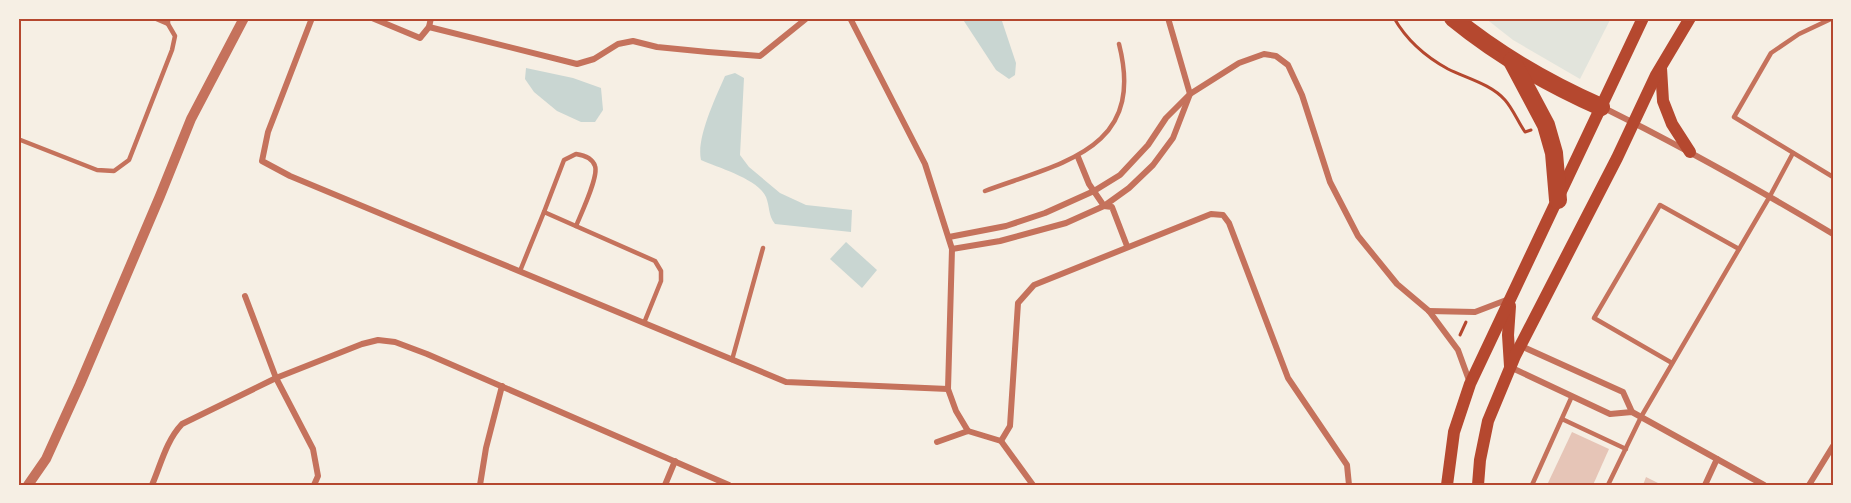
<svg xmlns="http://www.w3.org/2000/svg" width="1851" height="503" font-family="'Source Serif 4',serif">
  <rect width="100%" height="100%" fill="#f6efe4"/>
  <!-- green -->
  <path fill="#e2e4dc" d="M1485,18H1611L1580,79L1513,40Z"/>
  <!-- water -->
  <g fill="#c9d6d2">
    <path d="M962,18H1001L1016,63L1015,75L1009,79L996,70Z"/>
    <path d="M526,68L573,78L601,88L603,110L595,122H581L557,111L534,92L525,79Z"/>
    <path d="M735,73L744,78L740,155L749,167L780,193L806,205L852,210L851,232L775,224C768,215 770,207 766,197C758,179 719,168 701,160C696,138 716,97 725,76Z"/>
    <path d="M846,242L877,270L862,288L830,259Z"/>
  </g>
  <!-- building -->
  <g fill="#e6c5b7">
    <path d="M1572,432L1609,449L1593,485H1547Z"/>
    <path d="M1646,477L1662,485H1643Z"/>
  </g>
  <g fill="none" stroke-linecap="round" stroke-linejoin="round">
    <!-- path -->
    <g stroke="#b5482f" stroke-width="3">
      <path d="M1394,18C1406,39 1426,57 1448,69C1466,78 1491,84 1505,100C1513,109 1518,122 1525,132L1531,130"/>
      <path d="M1460,335L1466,322"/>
    </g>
    <!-- service -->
    <g stroke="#c5725c" stroke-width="4.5">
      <path d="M154,18L168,24"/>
      <path d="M1833,18L1799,34L1771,53L1734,117L1833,177"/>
      <path d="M18,139L97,170L114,171L129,160L172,50L175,36L168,24V18"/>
      <path d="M985,191C1063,162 1146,150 1119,44"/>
      <path d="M544,212L564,160L576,154C583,155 592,157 595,166C599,176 581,214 576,226"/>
      <path d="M520,271L544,212L655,261L661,271V281L644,323"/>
      <path d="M732,360L763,248"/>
      <path d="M1672,363L1594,318L1660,205L1739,249"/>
      <path d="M1562,419L1626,449"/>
      <path d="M1532,485L1572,396"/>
      <path d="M1608,485L1641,417L1770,196L1793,153"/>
    </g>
    <!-- minor -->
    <g stroke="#c5725c" stroke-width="6">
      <path d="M312,18L268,132L262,161L290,176L786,382L948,389"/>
      <path d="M372,18L420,38L429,27L431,18"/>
      <path d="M850,18L925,164L952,249L948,389L956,411L968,431"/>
      <path d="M429,27L577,64L594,59L618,44L633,41L657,47L708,52L760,56L807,18"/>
      <path d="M1602,107C1681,146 1758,189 1833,234"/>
      <path d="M1078,157L1089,184L1104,206L1112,207L1127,246"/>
      <path d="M949,237L1006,226L1045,213L1094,191L1120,175L1148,145L1166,118L1190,94L1239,63L1264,54L1276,56L1288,65L1302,95L1330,182L1358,236L1397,284L1429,311L1458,350L1470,383"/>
      <path d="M952,249L1000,241L1066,223L1104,206L1129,188L1153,165L1173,138L1190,94L1168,18"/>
      <path d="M245,296L276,378L313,449L318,476L314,485"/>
      <path d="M1429,311L1475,312L1509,299"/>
      <path d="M1521,346L1623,392L1632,412"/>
      <path d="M1510,367L1610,414L1632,412L1764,485"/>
      <path d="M968,431L1001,441L1033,485"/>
      <path d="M1001,441L1010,426L1018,303L1034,285L1211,214L1223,215L1229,223L1288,378L1347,465L1349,485"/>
      <path d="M937,442L968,431"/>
      <path d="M152,485C161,464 166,441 182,424L276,378L362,344L378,340L395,342L427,354L729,485"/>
      <path d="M480,485L486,448L502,386"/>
      <path d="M665,485L675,461"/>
      <path d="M1705,485L1717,459"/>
      <path d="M1809,485L1833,446"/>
    </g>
    <!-- tertiary -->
    <path stroke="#c5725c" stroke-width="10" d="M28,485L46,459L80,384L160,196L191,119L244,18"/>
    <!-- secondary -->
    <g stroke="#b5482f" stroke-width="12">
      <path d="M1661,68L1663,101L1672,124L1690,152"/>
      <path d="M1510,366L1508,335L1510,306"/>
      <path d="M1447,485L1454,432L1470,384L1643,18"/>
      <path d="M1478,485L1480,460L1488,421L1515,356L1617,158L1656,75L1690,18"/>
    </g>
    <!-- motorway -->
    <g stroke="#b5482f" stroke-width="18">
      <path d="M1453,18C1497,54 1549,84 1601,107"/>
      <path d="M1512,61L1546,125L1554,153L1558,200"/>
    </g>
  </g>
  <!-- border -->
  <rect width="1851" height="503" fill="none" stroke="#f6efe4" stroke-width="39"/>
  <rect x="20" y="20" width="1812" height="464" fill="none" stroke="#b5482f" stroke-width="2"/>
</svg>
